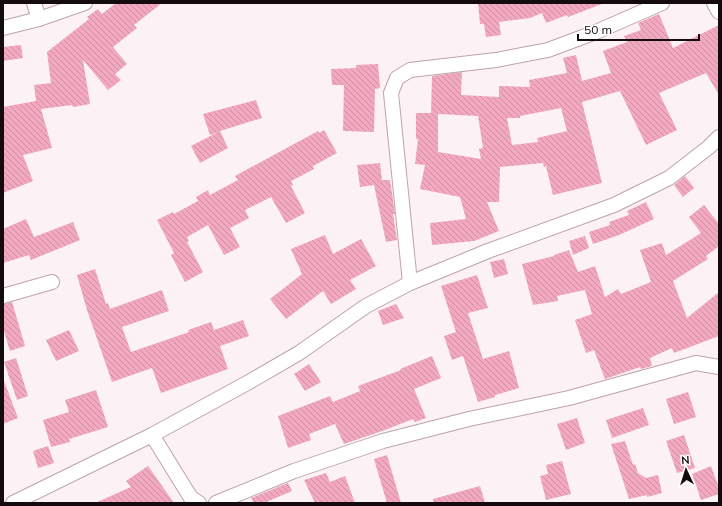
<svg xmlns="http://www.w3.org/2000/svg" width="722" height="506" font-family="Mulish,sans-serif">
  <defs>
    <pattern id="building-back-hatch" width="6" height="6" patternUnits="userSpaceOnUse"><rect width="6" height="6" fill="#f2a9c0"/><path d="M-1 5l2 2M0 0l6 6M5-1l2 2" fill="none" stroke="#cf90a4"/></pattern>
  </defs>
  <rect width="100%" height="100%" fill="#fcf1f4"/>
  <!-- building -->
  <g fill="url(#building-back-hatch)" fill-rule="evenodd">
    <path d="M116,3H162L134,25L137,28L113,47L127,64L115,74L121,80L108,90L83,60L90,104L73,107L72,105L41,109L52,148L23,155L33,181L3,193V107L36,101L34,85L51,83L47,52L89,19L87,17L98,9L102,14Z"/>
    <path d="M478,3H601L602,4L568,17L567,15L546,23L542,13L530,18L499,22L501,35L486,37L484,24H480Z"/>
    <path d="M659,14L673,48L719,25V95L706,73L659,93L677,130L646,145L620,91L582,102L602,183L553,195L546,166L544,167L543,163L500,167L499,202H487L499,231L474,241L432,245L430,223L466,219L460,197L420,189L425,165L415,164L418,139H416V113H431L432,76L462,72L461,95L499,97V86L530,87L529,80L567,73L563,58L576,55L582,81L611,73L603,51L627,42L624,36L641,30L638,23ZM561,108L567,131L537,138L538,142L512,145L507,118H520V116ZM438,114L478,116L483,148L479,149L481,159L438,152Z"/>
    <path d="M21,45L23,58L3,61V47Z"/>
    <path d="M378,64L380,88L375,89L374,132L343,131L344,85H332L331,69L356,68V65Z"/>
    <path d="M256,100L262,118L220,131L228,148L200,163L191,146L218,132L210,135L203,114Z"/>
    <path d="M324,130L337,153L313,166L314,169L291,181L293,185L291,186L305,213L286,223L271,197L245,210L249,218L230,228L240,247L224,255L208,225L187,237L189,241L187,242L203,272L185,282L171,255L174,253L157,220L173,212L174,214L198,201L196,197L208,190L210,195L238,180L235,176L318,131L319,133Z"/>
    <path d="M380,163L382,180H390L392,193L395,214H393L397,240L386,242L374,185L360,187L357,165Z"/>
    <path d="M685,176L694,188L683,197L674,185Z"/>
    <path d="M646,202L654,219L619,235L593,244L589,232L610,225L609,222L629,215L627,211Z"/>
    <path d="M704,205L719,224V246L706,256L708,259L673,281L687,318L719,292V336L674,353L672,348L650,358L652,366L641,369L640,367L605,379L594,350L586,353L575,320L592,314L585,290L557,296L558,301L533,305L522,264L554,256V255L569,250L578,272L595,266L605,297L618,289L621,294L651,282L640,250L662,243L666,255L701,233L689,217Z"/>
    <path d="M26,219L34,237L73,222L80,240L31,260L29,255L3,263V229Z"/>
    <path d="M325,235L333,254L361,239L376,266L350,280L356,289L331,304L323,291L286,319L270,299L302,274L291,249Z"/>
    <path d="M585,236L589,248L573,255L569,241Z"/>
    <path d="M504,259L508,274L494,278L490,262Z"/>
    <path d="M95,269L106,304L108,303L110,309L162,290L169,311L122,327L131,352L189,332L188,330L211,322L214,330L243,320L249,336L220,346L228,369L161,393L152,368L112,382L87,310L77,275Z"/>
    <path d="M477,275L488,308L468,313L483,359L509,351L519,388L495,395V397L478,402L463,356L452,360L444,336L456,332L441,286Z"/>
    <path d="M12,302L25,346L10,351L3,328V304Z"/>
    <path d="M396,304L404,318L383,325L378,311Z"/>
    <path d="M69,330L79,351L56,361L46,340Z"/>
    <path d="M432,356L441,378L414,389L426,418L415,422L413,419L385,430L344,444L335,424L309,434L311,440L288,448L278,416L330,396L333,402L360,391L358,386L401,370L400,369Z"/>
    <path d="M16,358L28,396L17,400L4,362Z"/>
    <path d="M309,364L321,382L305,391L294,374Z"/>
    <path d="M3,381H4L18,418L3,424Z"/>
    <path d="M96,390L108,427L69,439L70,442L51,447L43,420L69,412L65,400Z"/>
    <path d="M688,392L696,417L674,424L666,399Z"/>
    <path d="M643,408L649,425L612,438L606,420Z"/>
    <path d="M577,418L585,443L566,450L557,424Z"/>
    <path d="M684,435L695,468L677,473L666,441Z"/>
    <path d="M625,441L633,465L635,464L638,473L646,478L658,475L662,493L647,497V495L629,499L611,444Z"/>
    <path d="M48,446L54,463L38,468L33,451Z"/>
    <path d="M387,455L401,503H387L374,459Z"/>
    <path d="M562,461L571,494L546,500L540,476L548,474L546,465Z"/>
    <path d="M148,466L174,503H95L131,487L126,481Z"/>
    <path d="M711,466L719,488V494L701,500L692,474Z"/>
    <path d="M326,473L330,482L345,476L355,503H315L304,480Z"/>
    <path d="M288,483L292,491L264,503H254L251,498Z"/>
    <path d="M480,486L485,503H434L433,499Z"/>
  </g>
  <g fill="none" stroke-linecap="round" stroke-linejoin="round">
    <defs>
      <g id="minor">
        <path d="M34,3L39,19"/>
        <path d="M714,3L719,12"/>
        <path d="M3,28L39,19L85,3"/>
        <path d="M410,283L391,93L397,78L410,70L496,60L548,50L596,32L662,3"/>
        <path d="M3,296L52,282"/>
        <path d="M152,435L191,498L199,503"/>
        <path d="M13,503L152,435L249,382L299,353L366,306L410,283L488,251L614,205L669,178L709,147L719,137"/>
        <path d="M216,503L294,471L383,441L469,419L569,398L696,363L719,367"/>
      </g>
    </defs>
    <!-- minor casing -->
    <use href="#minor" stroke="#bda3aa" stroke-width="16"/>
    <!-- minor -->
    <use href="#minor" stroke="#fff" stroke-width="14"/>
  </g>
  <!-- border -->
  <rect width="722" height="506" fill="none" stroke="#140b0e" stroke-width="8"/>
  <!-- north arrow -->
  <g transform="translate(686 470) rotate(356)" stroke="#ffffff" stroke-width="3" paint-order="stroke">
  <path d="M0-3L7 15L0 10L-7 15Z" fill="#140b0e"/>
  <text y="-6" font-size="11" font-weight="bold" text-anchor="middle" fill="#140b0e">N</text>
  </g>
  <!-- scale -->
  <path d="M578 34v6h121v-6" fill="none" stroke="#140b0e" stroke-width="2"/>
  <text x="584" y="34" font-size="12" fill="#140b0e" stroke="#ffffff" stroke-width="3" paint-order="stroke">50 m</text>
</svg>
